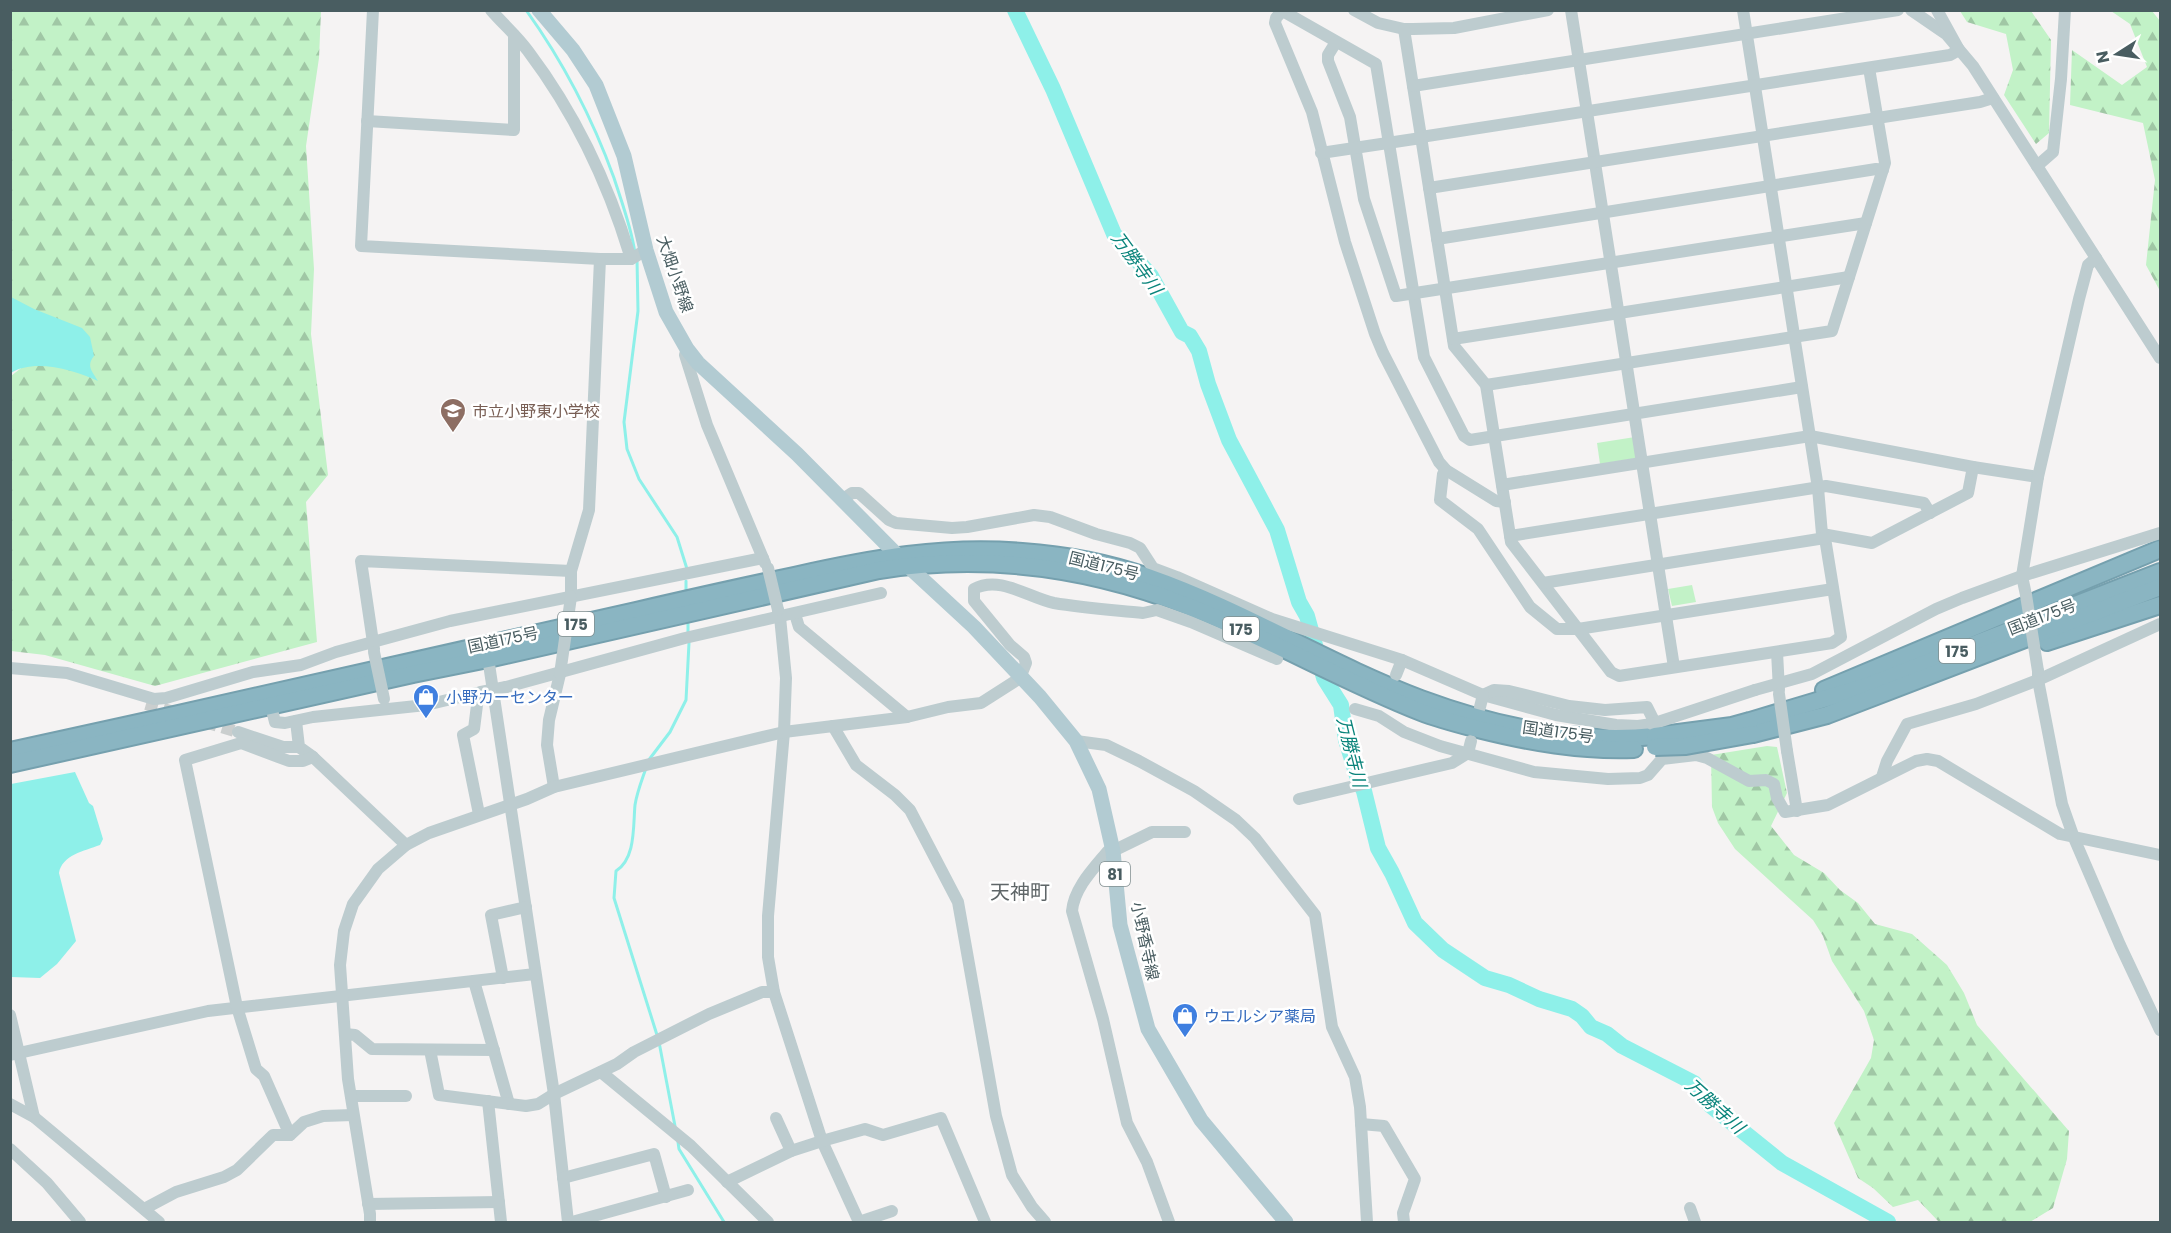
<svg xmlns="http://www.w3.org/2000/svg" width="2171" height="1233" font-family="Poppins,'Noto Sans JP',sans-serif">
  <defs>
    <pattern id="forest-firs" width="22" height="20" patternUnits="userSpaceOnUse" patternTransform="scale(1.5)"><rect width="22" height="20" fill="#c2f2c7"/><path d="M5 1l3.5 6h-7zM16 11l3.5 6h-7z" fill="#a0c7a5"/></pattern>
  </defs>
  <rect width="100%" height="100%" fill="#f5f3f3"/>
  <!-- forest -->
  <g fill="url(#forest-firs)">
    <path d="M11,11H321L319,58L306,146L314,269L311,334L328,475L306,502L317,642L155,686L45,655L11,651V376L30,361L11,302Z"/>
    <path d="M1960,11H2031L2051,40L2049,133L2036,144L2004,95L2013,70L2006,34L1967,22Z"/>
    <path d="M2111,11H2152L2160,21V291L2146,265L2155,180L2143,123L2070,105L2072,50L2122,85L2147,67L2130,24Z"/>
    <path d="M1767,746L1777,747L1787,793L1771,826L1794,855L1824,873L1840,890L1858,903L1875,924L1912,934L1947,965L1964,993L1977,1025L2069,1131L2067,1159L2053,1208L2030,1222H1939L1918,1200L1893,1207L1873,1188L1858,1178L1834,1123L1871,1058L1874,1040L1864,1011L1832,961L1823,936L1813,920L1735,849L1718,823L1712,807L1711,755Z"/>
  </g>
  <!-- park -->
  <g fill="#c2f2c7">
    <path d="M1635,437L1638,458L1600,464L1597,443Z"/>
    <path d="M1692,585L1696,602L1672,606L1668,589Z"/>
  </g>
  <!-- water -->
  <g fill="#8ef0e9">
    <path d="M11,297L34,309L82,328L90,337L94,356C86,366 92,371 98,381C74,370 34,358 11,373Z"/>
    <path d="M75,772L89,803L93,806L103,839L100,845C84,851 62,855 59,873L76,941L57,964L40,978L11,977V784Z"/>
  </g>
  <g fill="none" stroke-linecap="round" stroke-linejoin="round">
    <!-- stream -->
    <g stroke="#8ef0e9" stroke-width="3">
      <path d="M526,10C564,63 592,117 614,178C622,203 631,226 635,253"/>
      <path d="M637,259L638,311L624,422L627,449L639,479L677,537L687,569"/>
      <path d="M686,590V581"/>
      <path d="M688,632V623"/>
      <path d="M648,761L670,732L686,700L689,643"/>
      <path d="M646,768C642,780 637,792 635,805C633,826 636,858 616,871L614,898L657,1035"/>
      <path d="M659,1042L675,1126"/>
      <path d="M678,1142L679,1149L724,1222"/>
    </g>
    <!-- river -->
    <path stroke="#8ef0e9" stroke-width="16" d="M1015,10L1053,89L1114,234L1151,276L1182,332L1190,336L1199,351L1208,384L1229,440L1277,530L1299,602L1307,616L1324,678L1341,705L1346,740L1357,776L1364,791L1378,848L1392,873L1415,923L1443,950L1485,978L1509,985L1539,999L1572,1009L1582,1016L1591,1027L1607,1034L1622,1046L1694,1083L1710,1105L1782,1163L1888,1222"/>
    <!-- minor-tunnel -->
    <g stroke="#cacece" stroke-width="12" stroke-dasharray="12 6" stroke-linecap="butt">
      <path d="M146,704L177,713"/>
      <path d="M205,722L238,732"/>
    </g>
    <defs>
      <g id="highway">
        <path d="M2047,642L2160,605"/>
        <path d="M1824,690L2160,549"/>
        <path d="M1750,721L1867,686L2160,572"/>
        <path d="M1753,734L1827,715L2160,587"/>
        <path d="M10,751C219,706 427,657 636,611C688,599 741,587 794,576C870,559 945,545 1022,552C1065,555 1108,563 1148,577C1243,610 1328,664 1421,699C1494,726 1577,744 1655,736"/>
        <path d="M10,764L413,674L488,659L879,570C987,553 1089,567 1190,607C1269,638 1342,681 1421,712C1439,719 1459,724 1478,729C1530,742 1580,751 1634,749"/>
      </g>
    </defs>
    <!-- highway casing -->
    <use href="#highway" stroke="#75a0ae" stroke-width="20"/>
    <!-- minor -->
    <g stroke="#bdcccf" stroke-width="12">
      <path d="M373,10L361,246L600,259H631L646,250"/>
      <path d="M491,10C503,24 517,36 528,51C574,112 609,185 631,259"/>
      <path d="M1281,10L1376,64L1424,357L1464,436L1470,440L1802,387"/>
      <path d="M1354,10L1378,23L1404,29H1413L1454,28L1548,10"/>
      <path d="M1571,10L1674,667"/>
      <path d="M1911,10L1946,34L1973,66L2160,358"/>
      <path d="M1282,11L1276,18L1275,23L1312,112L1345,242L1375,334L1383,353L1439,462L1446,470L1496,501L1505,502"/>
      <path d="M1404,29L1454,346L1486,385L1511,542L1611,672L1619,676L1832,643L1841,637L1825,538L1822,534L1818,488L1743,10"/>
      <path d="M1336,42L1328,55V61L1350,117L1364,199L1396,296L1866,223"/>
      <path d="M1413,86L1898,10"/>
      <path d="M367,121L514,130V35"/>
      <path d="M1421,137L1950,55L1959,50L1937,10"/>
      <path d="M1321,153L1421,138"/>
      <path d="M2037,166L2053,152L2061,79L2065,10"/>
      <path d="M1429,188L1980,102L1993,98"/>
      <path d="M1437,239L1876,169L1883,170"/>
      <path d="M1453,339L1849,277"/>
      <path d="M687,349L685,355L707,425L765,563"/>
      <path d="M1486,385L1832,331L1885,163L1869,68"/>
      <path d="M1446,470L1443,474L1440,500L1478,529L1530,607L1557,629H1578L1833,589"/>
      <path d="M1502,485L1810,436L1973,467L2038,477"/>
      <path d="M843,499L852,493H859L889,520L896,523L952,528L967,527L1034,515L1050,517L1096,534L1130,543L1140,548L1153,568L1177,577L1272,619L1402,660L1483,695L1556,715L1616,725L1638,726L1652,724"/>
      <path d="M1822,534L1872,543L1968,493L1973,467"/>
      <path d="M1510,536L1826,486L1924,503L1930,513"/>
      <path d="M1543,583L1825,538"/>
      <path d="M2026,595L2022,576L2038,477L2079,299L2088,265L2096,258"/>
      <path d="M571,597V571L589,510L600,259"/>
      <path d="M778,610L780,617L786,678L784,732L768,916V957L774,992L822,1141L859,1222"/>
      <path d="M795,614L799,627L907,717"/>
      <path d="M374,649L361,561L571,571"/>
      <path d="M487,651L554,1094L568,1222"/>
      <path d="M1777,652L1779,690"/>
      <path d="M10,668L67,673L154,699L166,698L253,672L301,665L336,652L450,621L763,558"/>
      <path d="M2038,671V680L2062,804L2074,838L2120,945L2160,1030"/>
      <path d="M1396,675L1402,660"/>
      <path d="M506,687L685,638L881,593"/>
      <path d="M1755,690L1812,674L1936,609L1962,598L2022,576L2160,533"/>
      <path d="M474,694L477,705L474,729L463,735L479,814"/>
      <path d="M1483,695L1494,690L1509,691L1569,706L1605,710L1647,707L1659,731"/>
      <path d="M271,706L275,722L285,723L313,717L426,705L481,692"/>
      <path d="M1480,707L1483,695"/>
      <path d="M1355,709L1379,716L1404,732L1440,746L1534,772L1608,779L1640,778L1648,775L1662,759L1696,755L1707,758L1749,781L1766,780L1774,784L1777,798L1785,812L1828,805L1916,761L1927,759L1938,761L2060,834L2160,855"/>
      <path d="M296,721L299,747L313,757L406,845"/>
      <path d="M833,726L856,765L895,795L910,810L958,902L996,1116L1012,1175L1032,1207L1045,1222"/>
      <path d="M238,732L283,747H299"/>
      <path d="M1076,741L1106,745L1139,761L1194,791L1236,820L1255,838L1315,915L1332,1027L1355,1077L1360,1107L1367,1222"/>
      <path d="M1787,751L1797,811"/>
      <path d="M1882,777L1887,761L1907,724L1976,704L2038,680L2160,624"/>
      <path d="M554,787L547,745L549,720L560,674"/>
      <path d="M1299,799L1452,763L1468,753L1471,741"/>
      <path d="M503,978L491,915L526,907"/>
      <path d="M474,981L509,1104"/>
      <path d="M10,1015L34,1117"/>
      <path d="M345,1034L355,1035L372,1049L494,1050"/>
      <path d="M430,1050L439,1095L526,1106L538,1104L554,1094L617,1064L634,1052L709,1014L762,992H774"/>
      <path d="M10,1055L208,1011L535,974"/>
      <path d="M601,1072L691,1146L768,1222"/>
      <path d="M351,1096H406"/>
      <path d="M488,1101L501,1222"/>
      <path d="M10,1104L34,1117L58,1137L159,1222"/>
      <path d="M776,1118L791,1151"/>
      <path d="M1361,1124L1384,1126L1415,1179L1403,1213L1404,1222"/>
      <path d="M290,1135L264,1076L256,1069L237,1007L185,760L241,743L289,761H303L313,757"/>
      <path d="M10,1149L47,1183L80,1222"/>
      <path d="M563,1178L654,1154L666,1197"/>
      <path d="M727,1182L791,1151L822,1141L865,1129L883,1135L941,1118L985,1222"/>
      <path d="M368,1204L499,1202"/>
      <path d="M1690,1208L1695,1222"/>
      <path d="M144,1209L176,1192L224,1177L237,1170L273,1135H290L304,1122L323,1116L353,1115"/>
      <path d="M370,1222V1214L348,1079L340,965L344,931L353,904L378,869L406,845L429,833L527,799L554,787L784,732L907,717L948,707L981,703L1020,678L1026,663L1024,657L1010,645L974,601V589C1000,575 1029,598 1054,603C1083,608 1114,610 1143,613L1157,610L1191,622L1277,659"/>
      <path d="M572,1222L688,1190"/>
      <path d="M859,1222L892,1211"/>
      <path d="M1169,1222L1147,1162L1127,1123L1103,1019L1072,911C1074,888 1094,868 1108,851H1113L1152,832H1185"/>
    </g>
    <!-- major -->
    <path stroke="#b2cbd2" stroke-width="15" d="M539,10L573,50L596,85L624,156L646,250L666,312L687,349L698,363L797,454L908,566L974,627L1040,697L1076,741L1099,789L1113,851L1120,925L1148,1029L1201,1120L1286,1222"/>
    <!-- highway -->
    <use href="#highway" stroke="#8ab5c2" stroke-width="16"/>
    <defs>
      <g id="highway-bridge">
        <path d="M1655,736L1732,726L1750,721"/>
        <path d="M1655,747L1686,746L1753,734"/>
      </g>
    </defs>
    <!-- highway-bridge casing -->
    <use href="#highway-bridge" stroke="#75a0ae" stroke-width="20" stroke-linecap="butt"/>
    <!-- minor-bridge -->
    <g stroke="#bdcccf" stroke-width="12">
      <path d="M768,568L778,610"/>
      <path d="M2026,595L2038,671"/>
      <path d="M374,652L384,699"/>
      <path d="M560,674L571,597"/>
      <path d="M481,692L506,687"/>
      <path d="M1779,694L1787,751"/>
      <path d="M1652,724L1755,690"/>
    </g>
    <!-- highway-bridge -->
    <use href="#highway-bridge" stroke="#8ab5c2" stroke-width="16"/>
  </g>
  <!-- icons -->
  <defs>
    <symbol id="school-pin" viewBox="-11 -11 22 30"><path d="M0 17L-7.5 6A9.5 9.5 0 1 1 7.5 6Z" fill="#8d6e63" stroke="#fff"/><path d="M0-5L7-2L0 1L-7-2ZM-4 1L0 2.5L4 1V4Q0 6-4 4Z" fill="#fff"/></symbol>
    <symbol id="shop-pin" viewBox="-11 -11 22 30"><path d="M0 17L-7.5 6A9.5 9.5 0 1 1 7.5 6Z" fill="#3f7fe0" stroke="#fff"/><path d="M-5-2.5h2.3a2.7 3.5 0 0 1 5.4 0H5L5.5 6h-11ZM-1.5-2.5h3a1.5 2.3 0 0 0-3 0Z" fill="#fff"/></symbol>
  </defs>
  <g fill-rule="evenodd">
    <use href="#school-pin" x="438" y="396" width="30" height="40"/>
    <use href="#shop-pin" x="411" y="682" width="30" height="40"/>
    <use href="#shop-pin" x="1170" y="1001" width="30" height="40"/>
  </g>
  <g text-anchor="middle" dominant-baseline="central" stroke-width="5" stroke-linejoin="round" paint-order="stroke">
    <!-- shield labels -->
    <g fill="#fff" stroke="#808e90" stroke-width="1.5">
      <rect x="558" y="612" width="36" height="24" rx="4.5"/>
      <rect x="1223" y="617" width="36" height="24" rx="4.5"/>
      <rect x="1939" y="639" width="36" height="24" rx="4.5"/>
      <rect x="1100" y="862" width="30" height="24" rx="4.5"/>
    </g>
    <g font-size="15" font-weight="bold" fill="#495d61">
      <text x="576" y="624">175</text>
      <text x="1241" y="629">175</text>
      <text x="1957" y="651">175</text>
      <text x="1115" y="874">81</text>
    </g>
    <!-- street labels -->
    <g font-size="16" fill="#495d61" stroke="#fff">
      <text transform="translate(675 274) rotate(71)">大畑小野線</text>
      <text transform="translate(1104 566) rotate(14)">国道175号</text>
      <text transform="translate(2042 617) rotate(-21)">国道175号</text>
      <text transform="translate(503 640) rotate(-12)">国道175号</text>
      <text transform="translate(1558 732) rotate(8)">国道175号</text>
      <text transform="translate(1145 941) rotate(78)">小野香寺線</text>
    </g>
    <!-- education labels -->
    <g font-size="16" fill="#785e54" stroke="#fff" text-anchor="start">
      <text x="472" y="411">市立小野東小学校</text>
    </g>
    <!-- shop labels -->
    <g font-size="16" fill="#366cbe" stroke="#fff" text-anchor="start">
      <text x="446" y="697">小野カーセンター</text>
      <text x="1204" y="1016">ウエルシア薬局</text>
    </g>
    <!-- water labels -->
    <g font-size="18" font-style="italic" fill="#0a847b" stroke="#fff">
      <text transform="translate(1137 263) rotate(54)">万勝寺川</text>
      <text transform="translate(1352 752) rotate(76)">万勝寺川</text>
      <text transform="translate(1715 1106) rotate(42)">万勝寺川</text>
    </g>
    <!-- quarter labels -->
    <g font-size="20" fill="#5f6668" stroke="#fff">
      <text x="1020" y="892">天神町</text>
    </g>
  </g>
  <!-- border -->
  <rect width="2171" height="1233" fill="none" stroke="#495d61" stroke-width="24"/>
  <!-- north arrow -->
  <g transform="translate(2117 54) rotate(258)" stroke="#ffffff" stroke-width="4.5" paint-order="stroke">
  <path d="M0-4.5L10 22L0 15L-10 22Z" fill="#495d61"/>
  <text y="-9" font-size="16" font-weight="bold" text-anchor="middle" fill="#495d61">N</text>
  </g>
</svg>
